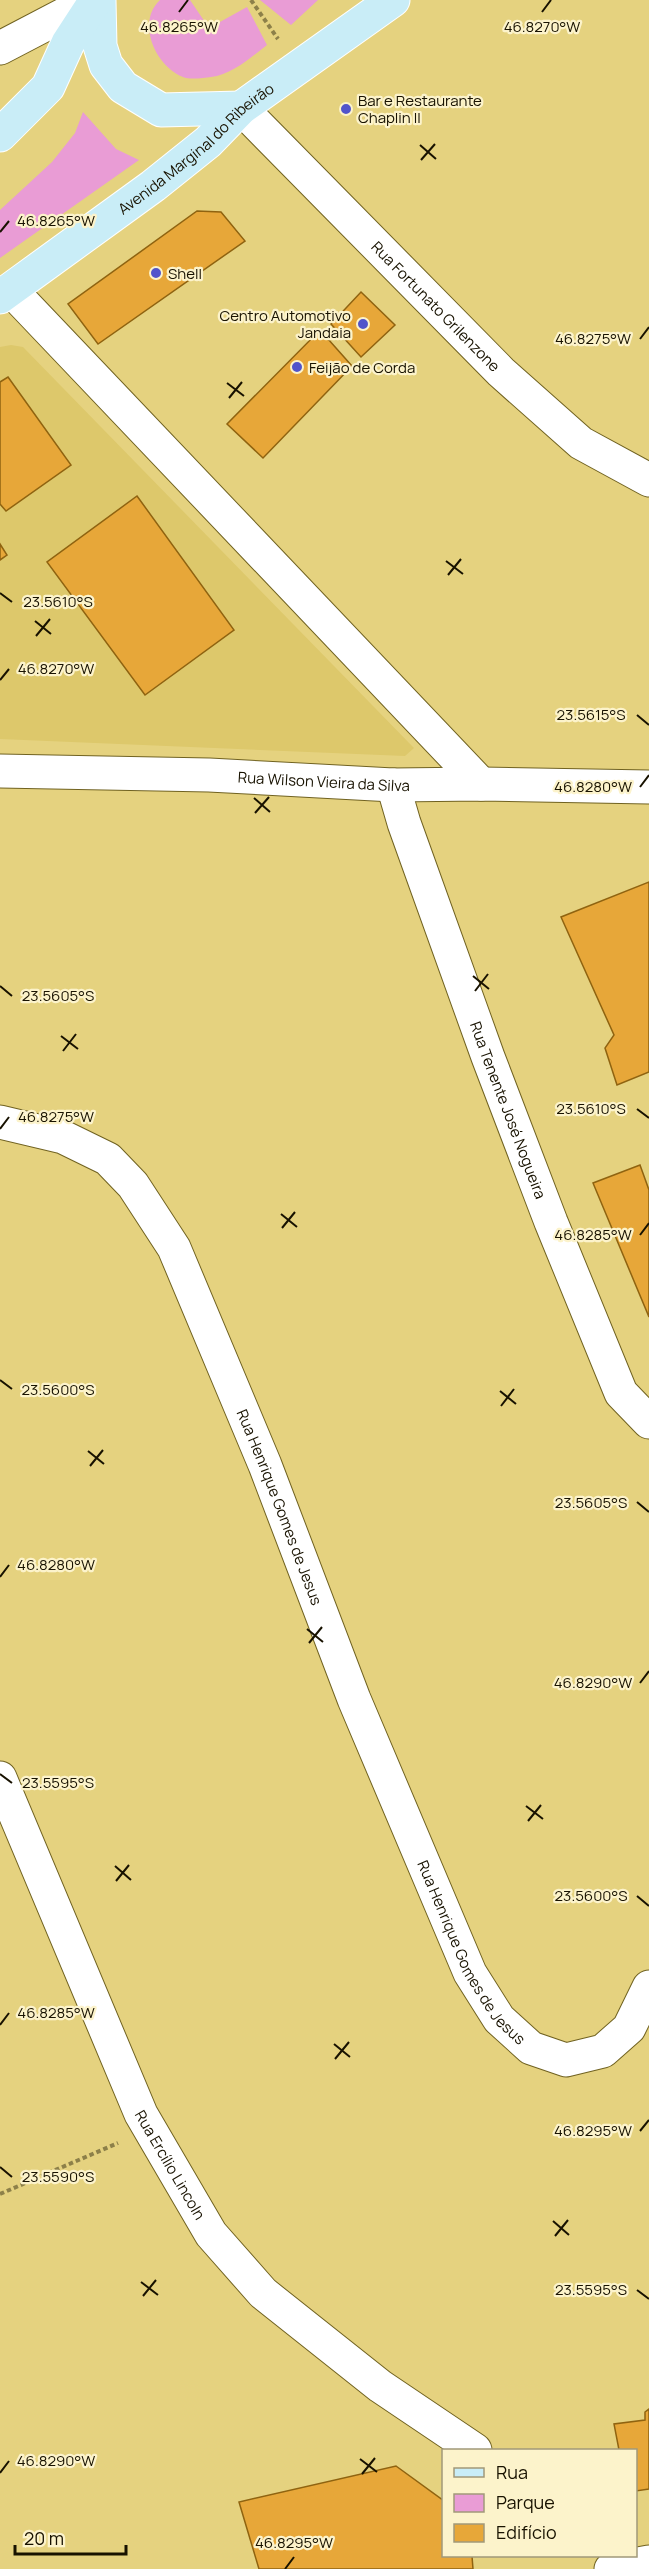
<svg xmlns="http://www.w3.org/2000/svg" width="649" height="2569" font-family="Manrope,sans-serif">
  <rect width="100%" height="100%" fill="#e5d27f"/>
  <!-- built -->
  <path fill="#ddc86b" d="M11,345L23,347L414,748L405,756L0,739V347Z"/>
  <!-- green -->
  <g fill="#e99cd5">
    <path d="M160,0H190L209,28L247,7L267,45C251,57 232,75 211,77C204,78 189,80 183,77C155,66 136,22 160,0Z"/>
    <path d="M260,0H318L291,25Z"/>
    <path d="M83,112L116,149L139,160L0,258V210L52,162L75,133Z"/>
  </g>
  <!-- building -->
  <g fill="#e7a739" stroke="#8f6310" stroke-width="1.5">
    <path d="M197,211L221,212L245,241L98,344L68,304Z"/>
    <path d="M361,292L395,325L361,357L331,324Z"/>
    <path d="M320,330L352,366L263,458L227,424Z"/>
    <path d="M8,377L71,465L6,511L0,504V382Z"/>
    <path d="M137,496L234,630L145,695L47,562Z"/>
    <path d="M0,544L7,555L0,560Z"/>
    <path d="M649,882V1072L617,1085L605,1048L614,1035L561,917Z"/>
    <path d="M640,1165L649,1190V1317L593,1183Z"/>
    <path d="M649,2409V2489L636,2491V2450H619L614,2424L645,2420V2412Z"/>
    <path d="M396,2466L444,2501V2556H472L473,2569H259L239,2502Z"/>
  </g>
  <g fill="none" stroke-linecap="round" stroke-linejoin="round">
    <defs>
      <g id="minor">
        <path d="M0,48L92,0"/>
        <path id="s1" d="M241,108L501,372L581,443L649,480"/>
        <path d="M11,290L481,784"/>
        <path id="s2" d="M0,771L209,775L393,785L481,784L649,787"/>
        <path id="s3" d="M393,785L404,823L488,1057L551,1222L621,1393L649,1422"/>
        <path id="s4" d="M0,1122L63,1137L108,1159L133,1185L174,1248L265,1465L354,1699L470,1973L499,2019L531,2048L566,2060L603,2051L629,2028L649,1987"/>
        <path id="s5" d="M0,1778L141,2114L211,2234L263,2293L380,2386L475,2450"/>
        <path d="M611,2569L649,2562"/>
      </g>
      <g id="major">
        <path d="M99,0L100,46L106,65L123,87L161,110L241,108"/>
        <path d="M0,135L48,87L68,43L96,0"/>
        <path id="s6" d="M0,297L153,186L208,142L241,108L393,0"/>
      </g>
    </defs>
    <!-- minor casing -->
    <use href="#minor" stroke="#706221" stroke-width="35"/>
    <!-- major casing -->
    <use href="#major" stroke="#fff" stroke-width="35"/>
    <!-- path -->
    <g stroke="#8d8049" stroke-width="4" stroke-dasharray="4.5 3" stroke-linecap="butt">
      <path d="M251,0L278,39"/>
      <path d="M0,2194L118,2143"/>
    </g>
    <!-- minor -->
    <use href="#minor" stroke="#fff" stroke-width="33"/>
    <!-- major -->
    <use href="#major" stroke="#c9edf7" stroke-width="33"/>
  </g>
  <!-- ticks -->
  <path fill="none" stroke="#181200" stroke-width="2" d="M179,12L188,0M542,12L551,0M420,145L436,159M421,160L435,144M0,232L9,221M640,339L649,327M227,383L244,396M229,398L242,382M446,561L463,574M448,575L461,559M0,593L12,602M35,621L51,634M36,636L50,619M0,680L9,669M637,715L649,725M640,787L649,775M254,798L270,812M255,813L269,797M473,976L489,989M0,986L12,996M475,991L488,974M61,1036L78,1049M63,1051L76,1034M637,1109L649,1118M0,1129L9,1117M281,1214L297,1227M282,1228L295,1212M640,1235L649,1223M0,1380L12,1389M500,1391L516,1404M501,1406L514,1389M88,1451L104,1464M90,1466L103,1450M637,1502L649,1512M0,1577L9,1565M307,1629L323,1642M309,1643L322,1627M640,1683L649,1671M0,1774L12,1783M526,1806L543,1819M528,1821L541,1805M115,1866L131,1880M116,1881L129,1865M637,1896L649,1906M0,2025L9,2013M334,2044L350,2057M335,2059L349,2042M640,2131L649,2120M0,2167L12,2177M553,2221L569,2235M555,2236L568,2220M141,2282L158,2295M637,2290L649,2299M143,2296L156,2280M360,2459L377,2472M0,2473L9,2461M362,2474L375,2458M285,2569L294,2557"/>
  <!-- markers -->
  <g fill="#5154cb" stroke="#fcf3cb" stroke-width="2">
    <circle cx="346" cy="109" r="6"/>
    <circle cx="156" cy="273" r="6"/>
    <circle cx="363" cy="324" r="6"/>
    <circle cx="297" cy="367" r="6"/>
  </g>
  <g text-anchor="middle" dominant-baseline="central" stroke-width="4.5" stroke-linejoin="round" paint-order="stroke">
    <!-- poi labels -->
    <g font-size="15" fill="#181200" stroke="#fcf3cb" text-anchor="start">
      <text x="358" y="100">Bar e Restaurante<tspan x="358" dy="17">Chaplin II</tspan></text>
      <text x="168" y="273">Shell</text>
      <text x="351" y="315" text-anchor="end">Centro Automotivo<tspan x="351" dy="17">Jandaia</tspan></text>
      <text x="309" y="367">Feijão de Corda</text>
    </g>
    <!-- street labels -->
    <g font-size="15" fill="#181200" stroke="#fcf3cb">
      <text stroke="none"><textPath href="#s6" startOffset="246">Avenida Marginal do Ribeirão</textPath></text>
      <text stroke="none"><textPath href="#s1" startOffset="278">Rua Fortunato Grilenzone</textPath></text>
      <text stroke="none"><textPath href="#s2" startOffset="324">Rua Wilson Vieira da Silva</textPath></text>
      <text stroke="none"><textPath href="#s3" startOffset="345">Rua Tenente José Nogueira</textPath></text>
      <text stroke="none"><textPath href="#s4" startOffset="506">Rua Henrique Gomes de Jesus</textPath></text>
      <text stroke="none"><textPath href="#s4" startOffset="992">Rua Henrique Gomes de Jesus</textPath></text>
      <text stroke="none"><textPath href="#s5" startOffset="423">Rua Ercílio Lincoln</textPath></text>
    </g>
  </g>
  <g font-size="15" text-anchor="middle" fill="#181200" stroke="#fcf3cb" stroke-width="4.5" stroke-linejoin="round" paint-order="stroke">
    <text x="179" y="32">46.8265°W</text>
    <text x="542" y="32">46.8270°W</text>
    <text x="56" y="226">46.8265°W</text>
    <text x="593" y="344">46.8275°W</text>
    <text x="58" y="607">23.5610°S</text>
    <text x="56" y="674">46.8270°W</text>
    <text x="591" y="720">23.5615°S</text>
    <text x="593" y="792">46.8280°W</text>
    <text x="58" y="1001">23.5605°S</text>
    <text x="591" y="1114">23.5610°S</text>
    <text x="56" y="1122">46.8275°W</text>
    <text x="593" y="1240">46.8285°W</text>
    <text x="58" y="1395">23.5600°S</text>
    <text x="591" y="1508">23.5605°S</text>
    <text x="56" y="1570">46.8280°W</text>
    <text x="593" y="1688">46.8290°W</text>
    <text x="58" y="1788">23.5595°S</text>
    <text x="591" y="1901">23.5600°S</text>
    <text x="56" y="2018">46.8285°W</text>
    <text x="593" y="2136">46.8295°W</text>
    <text x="58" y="2182">23.5590°S</text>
    <text x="591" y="2295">23.5595°S</text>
    <text x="56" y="2466">46.8290°W</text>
    <text x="294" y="2548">46.8295°W</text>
  </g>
  <!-- legend -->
  <rect x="442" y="2449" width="195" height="108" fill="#fcf3cb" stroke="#a1997a" stroke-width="1.5"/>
  <rect x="454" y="2468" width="30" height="9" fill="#c9edf7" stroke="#a1997a" stroke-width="1.5"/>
  <text x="496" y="2479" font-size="18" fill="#181200">Rua</text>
  <rect x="454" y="2494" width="30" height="18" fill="#e99cd5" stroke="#a1997a" stroke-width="1.5"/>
  <text x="496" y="2509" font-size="18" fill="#181200">Parque</text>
  <rect x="454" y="2524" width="30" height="18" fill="#e7a739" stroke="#a1997a" stroke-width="1.5"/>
  <text x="496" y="2539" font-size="18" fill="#181200">Edifício</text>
  <!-- scale -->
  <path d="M15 2545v9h111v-9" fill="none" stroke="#181200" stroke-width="3"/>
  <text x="24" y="2545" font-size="18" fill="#181200" stroke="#fcf3cb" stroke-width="4.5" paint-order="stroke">20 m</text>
</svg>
